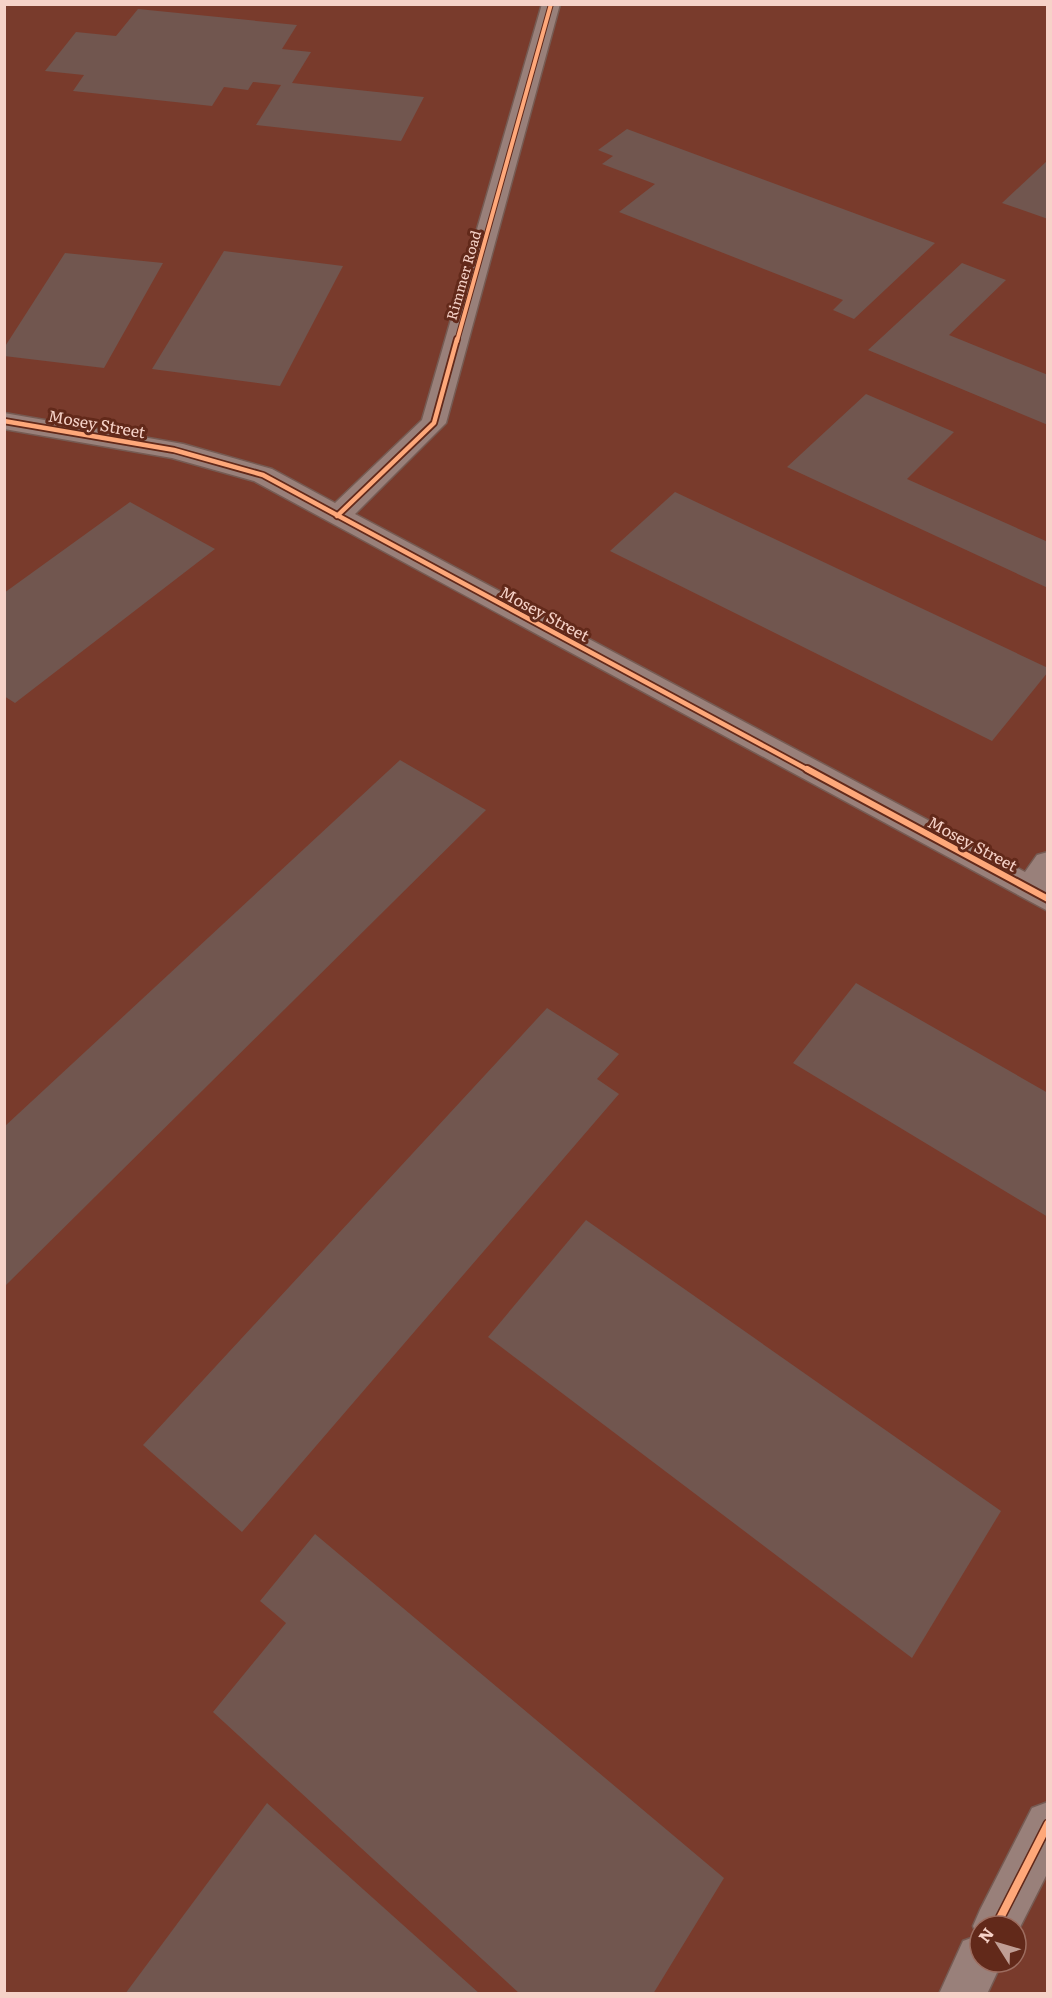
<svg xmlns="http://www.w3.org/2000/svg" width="1052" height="1998" font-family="Literata,serif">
  <rect width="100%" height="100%" fill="#5d3e36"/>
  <!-- built -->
  <path fill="#793b2c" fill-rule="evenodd" d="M5,5H1047V1993L5,1994ZM980,1926H1016V1962H980Z"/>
  <!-- building -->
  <g fill="#71564f">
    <path d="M138,9L297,25L282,49L311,52L292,83L424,97L401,141L256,125L281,85L253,82L248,90L224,87L212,106L73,91L84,75L45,71L76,32L116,36Z"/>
    <path d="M627,129L935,243L854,319L833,310L843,300L619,212L655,184L602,164L613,156L598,150Z"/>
    <path d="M1048,160V219L1002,203Z"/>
    <path d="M224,251L343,266L280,386L152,369Z"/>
    <path d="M65,253L163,263L104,368L4,356V348Z"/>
    <path d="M962,263L1006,280L949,335L1048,375V425L868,350Z"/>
    <path d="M866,394L954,432L907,479L1048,542V588L787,467Z"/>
    <path d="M675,492L1048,668V672L992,741L610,551Z"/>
    <path d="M130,502L215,549L15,703L4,696V593Z"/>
    <path d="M400,760L486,810L4,1287V1127Z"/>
    <path d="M856,983L1048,1093V1217L793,1063Z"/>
    <path d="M547,1008L619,1054L597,1079L619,1094L242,1532L143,1445Z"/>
    <path d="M586,1220L1001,1511L912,1658L488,1337Z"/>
    <path d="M315,1534L724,1878L653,1994H520L213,1712L286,1623L260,1601Z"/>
    <path d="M267,1803L480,1994H125Z"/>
  </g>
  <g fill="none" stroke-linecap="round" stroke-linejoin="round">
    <defs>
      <g id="street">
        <path d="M542,4H560L446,423L355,514L1025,872L1037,855L1048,852V911L254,481L172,458L4,429V413L183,444L272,469L335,503L422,420Z"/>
        <path d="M1048,1802V1872L1016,1935V1926H980V1962H1002L987,1994H939L963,1941L977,1936L973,1926L980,1910L1032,1808Z"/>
      </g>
    </defs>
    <!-- street casing -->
    <use href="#street" stroke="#765b53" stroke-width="3"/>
    <!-- street -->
    <use href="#street" fill="#99807a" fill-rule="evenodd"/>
    <defs>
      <path id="cycleway-far3" d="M457,341L551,4"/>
      <g id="cycleway-far2">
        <path d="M4,421L174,450L263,475L810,771"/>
        <path d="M337,516L434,423L457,339"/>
      </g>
      <path id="cycleway-far1" d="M807,769L1048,899"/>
      <path id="cycleway" d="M996,1926L1048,1824"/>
    </defs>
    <!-- cycleway-far3 casing -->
    <use href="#cycleway-far3" stroke="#62291a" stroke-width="6"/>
    <!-- cycleway-far2 casing -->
    <use href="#cycleway-far2" stroke="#62291a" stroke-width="8"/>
    <!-- cycleway-far1 casing -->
    <use href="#cycleway-far1" stroke="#62291a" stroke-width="10"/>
    <!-- cycleway casing -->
    <use href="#cycleway" stroke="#62291a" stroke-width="11"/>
    <!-- cycleway-far3 -->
    <use href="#cycleway-far3" stroke="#fea87a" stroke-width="4"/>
    <!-- cycleway-far2 -->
    <use href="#cycleway-far2" stroke="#fea87a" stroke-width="4.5"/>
    <!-- cycleway-far1 -->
    <use href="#cycleway-far1" stroke="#fea87a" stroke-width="6"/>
    <!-- cycleway -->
    <use href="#cycleway" stroke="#fea87a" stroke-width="8"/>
  </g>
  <g text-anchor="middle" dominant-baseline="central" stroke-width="6" stroke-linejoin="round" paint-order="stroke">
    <!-- far-street labels -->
    <g font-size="14" fill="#f6d2c8" stroke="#62291a">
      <text transform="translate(463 275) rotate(-74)">Rimmer Road</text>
    </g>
    <!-- street labels -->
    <g font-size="16" fill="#f6d2c8" stroke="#62291a">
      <text transform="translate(97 423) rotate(10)">Mosey Street</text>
      <text transform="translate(545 613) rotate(28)">Mosey Street</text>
      <text transform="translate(973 843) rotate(28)">Mosey Street</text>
    </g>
  </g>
  <!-- border -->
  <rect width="1052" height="1998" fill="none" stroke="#f6d2c8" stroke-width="12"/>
  <!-- north arrow -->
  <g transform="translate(998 1944) rotate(307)"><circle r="28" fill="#62291a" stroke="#9d6d60" stroke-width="1.5"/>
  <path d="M0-4.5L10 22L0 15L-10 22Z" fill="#c09e95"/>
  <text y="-9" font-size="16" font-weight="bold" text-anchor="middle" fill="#f6d2c8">N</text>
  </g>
</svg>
